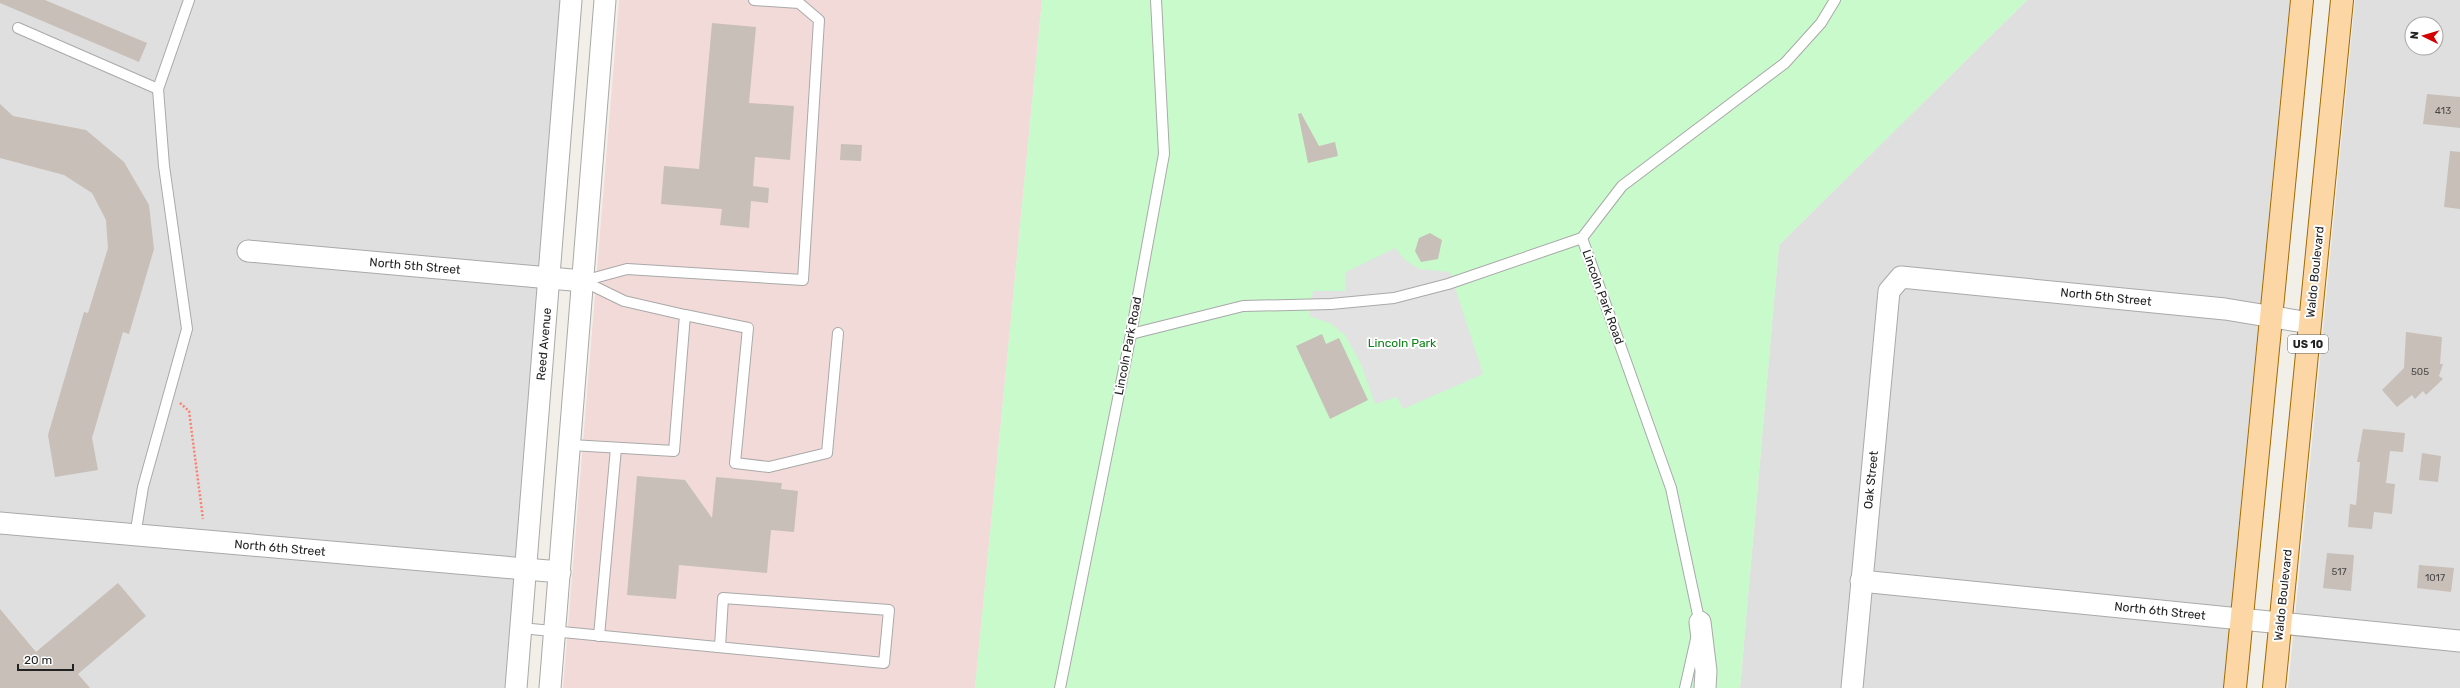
<svg xmlns="http://www.w3.org/2000/svg" width="2460" height="688" font-family="Rubik,sans-serif">
  <rect width="100%" height="100%" fill="#f2efe9"/>
  <!-- residential -->
  <g fill="#e0dfdf" fill-rule="evenodd">
    <path d="M0,0H562L505,688H0Z"/>
    <path d="M2027,0H2290L2223,688H1740L1779,245Z"/>
    <path d="M2355,0H2460V688H2288ZM2412,24H2436V48H2412Z"/>
  </g>
  <!-- commercial -->
  <path fill="#f2dad9" d="M619,0H1042L975,688H563Z"/>
  <!-- park -->
  <path fill="#c8facc" d="M1042,0H2027L1779,245L1740,688H975Z"/>
  <!-- parking -->
  <path fill="#e2e2e2" d="M1395,248L1405,260L1419,269L1450,272L1483,374L1403,409L1397,397L1375,404L1361,364L1345,335L1330,323L1309,316L1313,291H1345L1346,272Z"/>
  <!-- building -->
  <g fill="#c7bfb8">
    <path d="M0,0H45L147,43L139,62L0,3Z"/>
    <path d="M712,23L756,27L749,103L794,106L790,160L755,157L753,186L769,188L768,203L751,201L749,228L720,225L722,209L661,204L664,166L699,169Z"/>
    <path d="M2427,94L2460,97V128L2423,124Z"/>
    <path d="M0,104L13,116L86,130L124,162L149,205L154,249L129,334L123,332L92,438L98,470L55,477L48,435L84,312L88,313L108,248L106,220L92,193L64,175L0,158Z"/>
    <path d="M1301,113L1319,146L1335,142L1338,156L1308,163L1298,114Z"/>
    <path d="M841,144L862,145L861,161L840,160Z"/>
    <path d="M2450,151L2460,152V209L2444,207Z"/>
    <path d="M1430,233L1442,240L1438,259L1421,262L1415,251L1419,238Z"/>
    <path d="M2406,332L2442,337L2440,364H2443L2439,376L2443,379L2426,395L2423,391L2415,399L2412,395L2397,407L2382,390L2404,368Z"/>
    <path d="M1322,334L1326,344L1339,338L1368,400L1330,419L1296,346Z"/>
    <path d="M2363,429L2405,433L2403,452L2390,451L2386,483L2395,484L2392,514L2374,512L2372,529L2348,527L2350,504L2356,505L2360,462H2357Z"/>
    <path d="M2422,453L2441,456L2438,482L2419,480Z"/>
    <path d="M637,476L685,480L712,518L716,477L782,483L781,489L798,491L794,532L771,530L767,573L679,565L676,599L627,595Z"/>
    <path d="M2327,553L2354,555L2351,591L2323,588Z"/>
    <path d="M2419,565L2454,568L2451,592L2417,588Z"/>
    <path d="M118,583L146,616L78,674L90,688H0V609L36,652Z"/>
  </g>
  <g fill="none" stroke-linecap="round" stroke-linejoin="round">
    <defs>
      <g id="lane">
        <path d="M18,28L158,89"/>
        <path d="M583,281L627,269L803,280L819,20L799,3L754,0"/>
        <path d="M685,315L748,328L735,463L769,467L827,453L838,333"/>
        <path d="M1131,334L1243,306L1331,304L1394,298L1448,284L1582,238"/>
        <path d="M571,445L674,451L685,315L624,301L583,281"/>
        <path d="M135,536L143,487L187,329L164,166L158,89L189,0"/>
        <path d="M1700,624L1671,488L1582,238L1622,186L1785,63L1821,23L1835,0"/>
        <path d="M521,628L884,663L889,610L723,598L720,647"/>
        <path d="M599,636L616,448"/>
        <path d="M1060,688L1131,334L1164,154L1156,0"/>
        <path d="M1685,688L1696,639"/>
      </g>
      <g id="street">
        <path d="M248,251L583,281"/>
        <path d="M0,523L560,572"/>
        <path d="M1861,581L2460,641"/>
        <path d="M1700,622L1706,671L1705,688"/>
        <path d="M516,688L571,0"/>
        <path d="M550,688L605,0"/>
        <path d="M1852,688L1889,291L1901,277L2225,309L2310,323"/>
      </g>
      <g id="primary">
        <path d="M2235,688L2302,0"/>
        <path d="M2274,688L2342,0"/>
      </g>
    </defs>
    <!-- lane casing -->
    <use href="#lane" stroke="#a9a9a9" stroke-width="12"/>
    <!-- street casing -->
    <use href="#street" stroke="#a9a9a9" stroke-width="23"/>
    <!-- primary casing -->
    <use href="#primary" stroke="#a06b00" stroke-width="24"/>
    <!-- path -->
    <path stroke="#fa8072" stroke-width="2.5" stroke-dasharray="2 2" stroke-linecap="butt" d="M180,403L189,411L203,519"/>
    <!-- lane -->
    <use href="#lane" stroke="#fff" stroke-width="10"/>
    <!-- street -->
    <use href="#street" stroke="#fff" stroke-width="21"/>
    <!-- primary -->
    <use href="#primary" stroke="#fcd6a4" stroke-width="22"/>
  </g>
  <g text-anchor="middle" dominant-baseline="central" stroke-width="4" stroke-linejoin="round" paint-order="stroke">
    <!-- number labels -->
    <g font-size="10" fill="#4b4948">
      <text x="2443" y="111">413</text>
      <text x="2420" y="372">505</text>
      <text x="2339" y="572">517</text>
      <text x="2435" y="578">1017</text>
    </g>
    <!-- shield labels -->
    <rect fill="#fff" stroke="#646464" stroke-width="1" x="2288" y="335" width="40" height="18" rx="3"/>
    <g font-size="11" font-weight="bold" fill="#222">
      <text x="2308" y="344">US 10</text>
    </g>
    <!-- street labels -->
    <g font-size="12" fill="#222" stroke="#fff">
      <text transform="translate(415 266) rotate(5)">North 5th Street</text>
      <text transform="translate(2315 272) rotate(-84)">Waldo Boulevard</text>
      <text transform="translate(1603 297) rotate(70)">Lincoln Park Road</text>
      <text transform="translate(2106 297) rotate(6)">North 5th Street</text>
      <text transform="translate(544 344) rotate(-85)">Reed Avenue</text>
      <text transform="translate(1128 346) rotate(-79)">Lincoln Park Road</text>
      <text transform="translate(1871 480) rotate(-84)">Oak Street</text>
      <text transform="translate(280 548) rotate(5)">North 6th Street</text>
      <text transform="translate(2283 595) rotate(-84)">Waldo Boulevard</text>
      <text transform="translate(2160 611) rotate(6)">North 6th Street</text>
    </g>
    <!-- park labels -->
    <g font-size="12" fill="#0c8416" stroke="#fff">
      <text x="1402" y="343">Lincoln Park</text>
    </g>
  </g>
  <!-- north arrow -->
  <g transform="translate(2424 36) rotate(275)"><circle r="19" fill="#ffffff" stroke="#a7a7a7"/>
  <path d="M0-3L7 15L0 10L-7 15Z" fill="#d40000"/>
  <text y="-6" font-size="11" font-weight="bold" text-anchor="middle" fill="#222222">N</text>
  </g>
  <!-- scale -->
  <path d="M18 664v6h55v-6" fill="none" stroke="#222222" stroke-width="2"/>
  <text x="24" y="664" font-size="12" fill="#222222" stroke="#ffffff" stroke-width="3" paint-order="stroke">20 m</text>
</svg>
